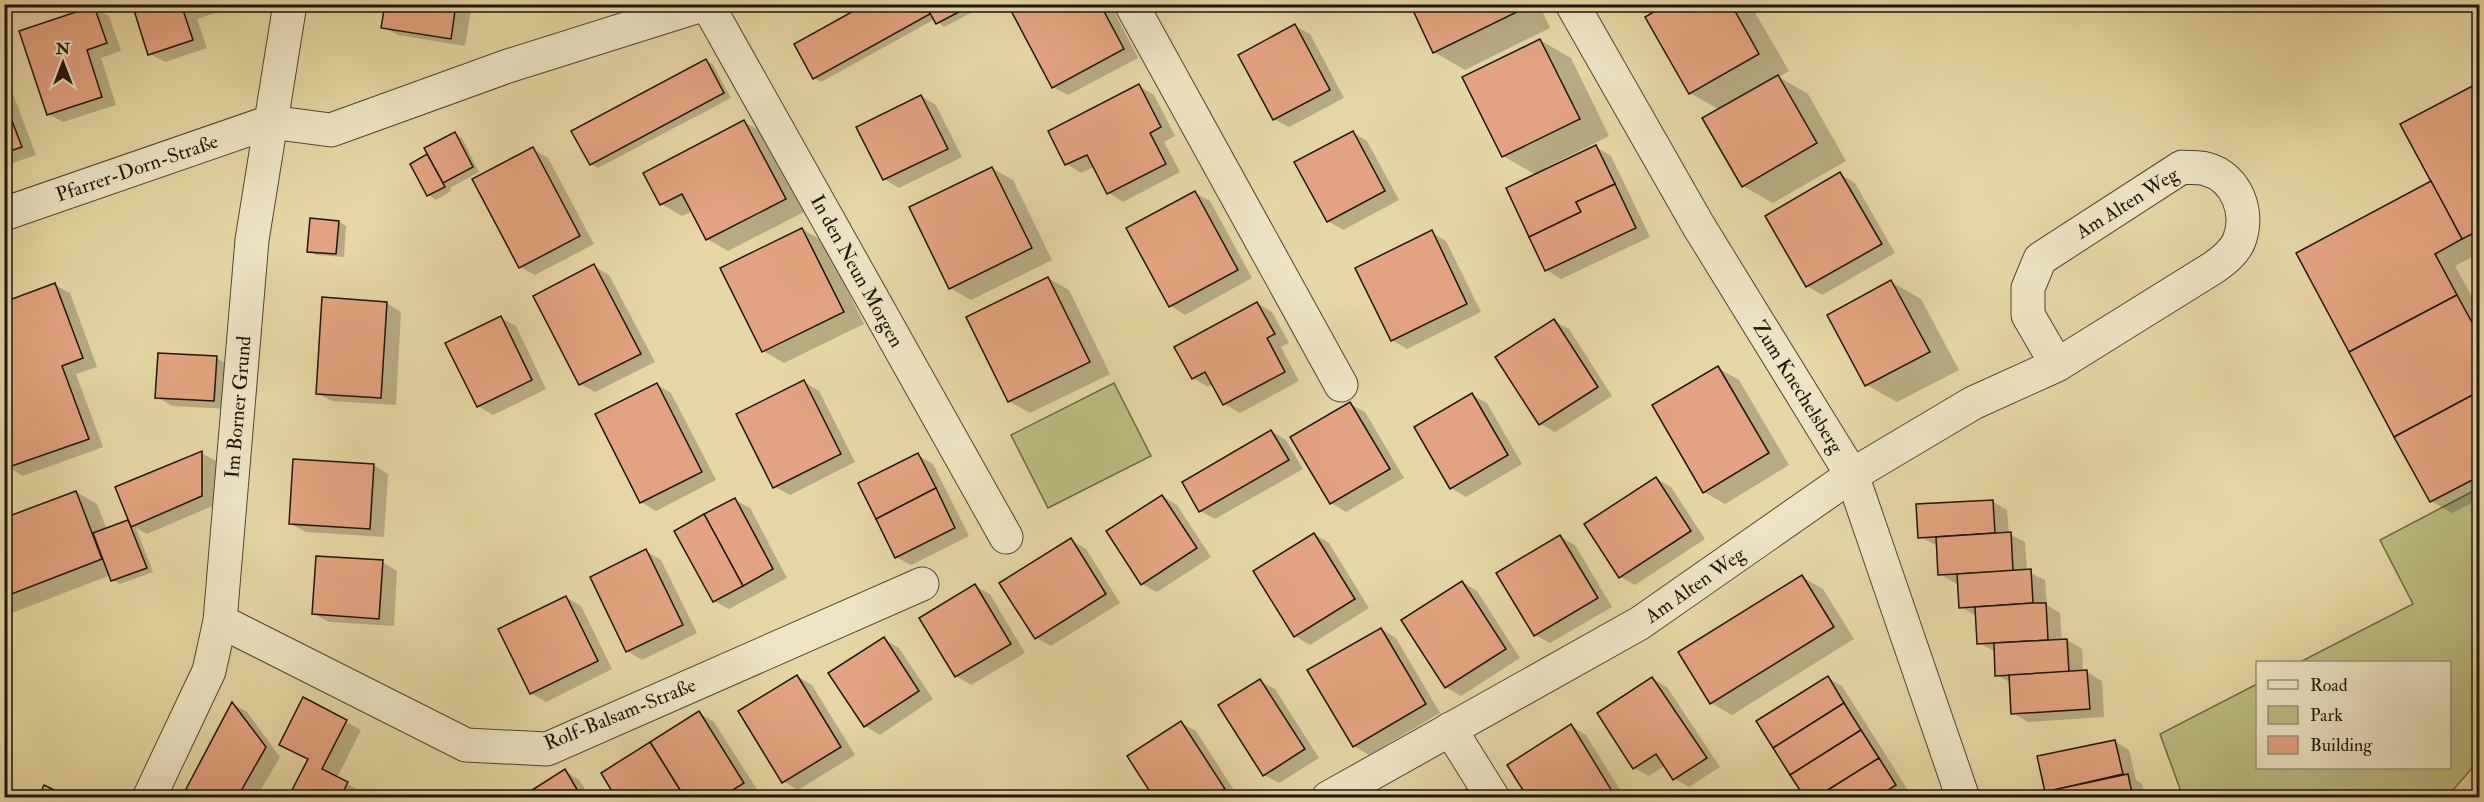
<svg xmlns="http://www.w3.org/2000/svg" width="2484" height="802" font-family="'IM FELL Double Pica',serif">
  <rect width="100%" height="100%" fill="#e5d6a3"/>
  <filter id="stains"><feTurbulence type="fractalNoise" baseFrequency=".00333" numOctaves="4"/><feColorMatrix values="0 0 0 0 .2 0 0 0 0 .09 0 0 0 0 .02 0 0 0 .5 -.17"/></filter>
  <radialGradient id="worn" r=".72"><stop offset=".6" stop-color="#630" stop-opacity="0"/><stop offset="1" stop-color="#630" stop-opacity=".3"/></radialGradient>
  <!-- green -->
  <g fill="#bbbc81" stroke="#6c6845" stroke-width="1.5">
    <path d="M1114,383L1151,456L1048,508L1011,435Z"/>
    <path d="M2479,488V760L2447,797H2183L2160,734L2257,684L2258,768H2450V662H2300L2413,604L2380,540Z"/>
  </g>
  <!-- shadow -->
  <g fill="#0003">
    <path d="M134,4H230L231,8L197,19L207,48L165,62L150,54Z"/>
    <path d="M386,4H472L465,46L398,35L383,27Z"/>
    <path d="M869,4H988L944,27L935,19L821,82L814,78Z"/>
    <path d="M1017,4H1110L1138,58L1068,95L1053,87Z"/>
    <path d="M1411,4H1539L1550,28L1465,70L1434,52Z"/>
    <path d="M1664,4H1750L1789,71L1779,77L1808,94L1846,161L1773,203L1743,186L1720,110L1690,93L1667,6Z"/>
    <path d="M94,8L109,16L121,51L101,58L116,105L63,122L48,114Z"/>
    <path d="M1295,26L1310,34L1344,98L1289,127L1274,119Z"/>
    <path d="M1540,40L1571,58L1609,136L1547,167L1548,170L1596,147L1611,156L1650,237L1561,279L1547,270L1536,175L1503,156Z"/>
    <path d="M706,60L713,65L731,98L598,168L591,164Z"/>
    <path d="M4,70L36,155L4,166Z"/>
    <path d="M2480,84V253L2455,266L2480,311V499L2452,513L2431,501L2433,182Z"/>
    <path d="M1139,86L1154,95L1175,136L1164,142L1180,172L1123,202L1109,193L1095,166L1081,173L1067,164Z"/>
    <path d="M921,96L936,105L962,157L899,188L884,179Z"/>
    <path d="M744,122L765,134L806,211L728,251L707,239L693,211L682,216L661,204Z"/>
    <path d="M1352,132L1367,141L1399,200L1343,230L1328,221Z"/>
    <path d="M455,134L462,138L479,172L450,188L451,191L436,200L429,195L412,164L429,155Z"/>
    <path d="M533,149L548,158L594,244L535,275L520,267Z"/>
    <path d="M992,168L1013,180L1052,260L971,300L950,288Z"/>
    <path d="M1840,174L1855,183L1895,253L1822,295L1807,286Z"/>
    <path d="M1195,193L1210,201L1252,278L1185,315L1171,306Z"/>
    <path d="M339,222L346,226L344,257L316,255L309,251Z"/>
    <path d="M802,229L823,241L864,324L784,363L763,351Z"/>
    <path d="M1431,232L1446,241L1481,312L1407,349L1392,340Z"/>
    <path d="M594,266L609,275L655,362L595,392L580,384Z"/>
    <path d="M1048,278L1069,290L1110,374L1030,413L1009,401Z"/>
    <path d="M1891,282L1921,299L1959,370L1897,402L1867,385Z"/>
    <path d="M55,285L70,293L97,367L76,374L103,447L23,476L8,467Z"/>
    <path d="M386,303L401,312L396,405L332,401L317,393Z"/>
    <path d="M1257,303L1272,312L1289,343L1281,347L1299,381L1240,413L1225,404L1213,383L1208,387L1193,378Z"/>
    <path d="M501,318L516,326L546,389L493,415L478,406Z"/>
    <path d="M1554,321L1569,329L1612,396L1555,432L1540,424Z"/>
    <path d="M216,358L231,366L229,409L172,406L157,397Z"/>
    <path d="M1718,368L1739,380L1789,465L1725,504L1704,492Z"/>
    <path d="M804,382L819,391L855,462L790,495L775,487Z"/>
    <path d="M656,384L671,393L716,480L656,511L641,502Z"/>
    <path d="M1472,395L1487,403L1522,464L1466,497L1451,488Z"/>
    <path d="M1350,404L1365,412L1404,478L1346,512L1331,503L1293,438Z"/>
    <path d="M1271,431L1286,440L1303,469L1215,519L1200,511Z"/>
    <path d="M201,453L216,461L217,504L147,534L136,528L153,572L120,584L113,580L111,575L4,616V520L76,492L97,504L107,530L130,521Z"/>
    <path d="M918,455L933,464L969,536L911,565L896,557Z"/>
    <path d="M373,465L388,474L384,537L306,532L291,524Z"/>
    <path d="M1656,478L1671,487L1705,539L1635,585L1621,577Z"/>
    <path d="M1162,496L1177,505L1211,557L1157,592L1142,584Z"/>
    <path d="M735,500L750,508L787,578L729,609L714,601Z"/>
    <path d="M1992,501L2007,510L2009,534L2025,542L2027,571L2045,580L2047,605L2060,613L2062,641L2067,640L2082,649L2083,672H2087L2102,681L2104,717L2028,722L2013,713L2011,683L1997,675L1996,652L1979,643L1976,616L1961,607L1959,582L1955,583L1940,574L1938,546L1920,537Z"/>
    <path d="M1314,534L1329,543L1369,608L1310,645L1295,636Z"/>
    <path d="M1560,537L1575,545L1612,607L1550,643L1535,635Z"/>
    <path d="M1071,540L1086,549L1120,603L1051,646L1036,638Z"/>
    <path d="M646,551L661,560L697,633L642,660L627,651L592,578Z"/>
    <path d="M382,562L397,571L394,626L329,622L314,614Z"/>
    <path d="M1802,577L1823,589L1854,639L1732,715L1711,703Z"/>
    <path d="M1462,582L1477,591L1520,658L1461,696L1446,687Z"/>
    <path d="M975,586L990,594L1025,653L971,685L956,676L921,618Z"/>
    <path d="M566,597L581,606L612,669L546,702L531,693Z"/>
    <path d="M1381,629L1396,638L1440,713L1369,755L1354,746Z"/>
    <path d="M884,639L899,648L933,699L880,735L865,726Z"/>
    <path d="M797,676L812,685L855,755L798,790L783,781Z"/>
    <path d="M1652,678L1667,687L1720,767L1689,787L1675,779L1666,765L1649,776L1634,768Z"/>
    <path d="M1828,678L1842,686L1910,793L1903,798H1806Z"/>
    <path d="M1260,681L1275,689L1319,758L1279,783L1264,775Z"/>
    <path d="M304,699L361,730L337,778L362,792L359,798H285L293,791L309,759Z"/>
    <path d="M233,704L247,712L280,757L256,798H199Z"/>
    <path d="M699,713L714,722L758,791L748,798H618Z"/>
    <path d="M1181,723L1196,731L1239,798H1156Z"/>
    <path d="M1571,726L1586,735L1625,798H1530Z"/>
    <path d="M2114,741L2129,750L2136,780L2142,784L2145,798H2056L2047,791Z"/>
    <path d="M565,771L579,780L591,798H523Z"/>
    <path d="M1103,794L1109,798H1098Z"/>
  </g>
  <!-- building -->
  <g fill="#e2a480" stroke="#1e1509" stroke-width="1.5">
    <path d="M132,4H202L183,10L193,40L148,55Z"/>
    <path d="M385,4H456L451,39L381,28Z"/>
    <path d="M866,4H925L930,14L813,79L794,44Z"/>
    <path d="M925,4H974L936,24Z"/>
    <path d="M1014,4H1100L1124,49L1052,88L1009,7Z"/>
    <path d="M1410,4H1518L1521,10L1433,53Z"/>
    <path d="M1667,4H1731L1759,54L1689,94L1645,17Z"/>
    <path d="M94,6L107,43L87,50L102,97L47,115L19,31Z"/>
    <path d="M1295,24L1330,90L1273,120L1238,55Z"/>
    <path d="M1540,39L1580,119L1502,157L1462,77Z"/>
    <path d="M706,59L724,93L590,165L571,131Z"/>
    <path d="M1778,75L1817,143L1742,187L1702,118Z"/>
    <path d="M2480,82V230L2462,239L2400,124Z"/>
    <path d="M1139,84L1161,127L1150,133L1166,164L1107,194L1087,155L1065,165L1048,131Z"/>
    <path d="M921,95L948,149L883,180L856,127Z"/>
    <path d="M4,100L22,147L4,153Z"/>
    <path d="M744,120L786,199L706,240L682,194L660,205L643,173Z"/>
    <path d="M1353,131L1385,191L1327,222L1294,162Z"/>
    <path d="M455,132L473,167L443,183L424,148Z"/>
    <path d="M1596,145L1615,184L1576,202L1581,212L1529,237L1506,188Z"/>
    <path d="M533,147L580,236L519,268L472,179Z"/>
    <path d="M427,154L445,187L427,196L410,164Z"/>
    <path d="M992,167L1032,248L949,289L909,207Z"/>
    <path d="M1840,172L1882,244L1806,287L1765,216Z"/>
    <path d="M2431,181L2462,239L2435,254L2457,295L2349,352L2296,253Z"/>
    <path d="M1615,184L1636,228L1545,271L1529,237L1581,212L1576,202Z"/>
    <path d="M1195,191L1238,270L1169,307L1126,228Z"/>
    <path d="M310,218L339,221L336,254L307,252Z"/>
    <path d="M802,228L844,312L762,352L720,268Z"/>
    <path d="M1432,230L1467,304L1391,341L1355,268Z"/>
    <path d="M594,264L641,354L579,385L533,296Z"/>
    <path d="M1048,277L1090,362L1008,402L966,317Z"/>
    <path d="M1891,280L1930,352L1865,386L1827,315Z"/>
    <path d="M55,283L83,358L62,366L89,439L6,468L4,463V302Z"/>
    <path d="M2457,295L2480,337V391L2394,437L2349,352Z"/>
    <path d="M322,297L387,302L381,398L316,394Z"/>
    <path d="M1257,302L1275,334L1267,338L1285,372L1223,405L1205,372L1192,379L1174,347Z"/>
    <path d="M501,316L532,380L477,407L445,343Z"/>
    <path d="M1554,319L1598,387L1539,425L1495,357Z"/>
    <path d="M158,353L217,356L214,401L155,398Z"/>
    <path d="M1718,366L1769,453L1703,493L1652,405Z"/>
    <path d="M804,380L841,454L773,488L736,414Z"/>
    <path d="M657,383L702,472L640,503L595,414Z"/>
    <path d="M2480,391V476L2430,502L2394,437Z"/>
    <path d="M1472,393L1508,455L1450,489L1414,427Z"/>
    <path d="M1350,402L1390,469L1330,504L1290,437Z"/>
    <path d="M1271,430L1289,460L1199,512L1182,482Z"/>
    <path d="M202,451V496L131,527L115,487Z"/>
    <path d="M918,453L936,488L876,519L858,483Z"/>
    <path d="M293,459L374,464L370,529L289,524Z"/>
    <path d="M1656,477L1691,531L1619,578L1584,524Z"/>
    <path d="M936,488L955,528L895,558L876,519Z"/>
    <path d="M76,491L102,559L4,597V518Z"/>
    <path d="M1162,495L1197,548L1141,585L1106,531Z"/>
    <path d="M735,498L773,569L743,586L704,514Z"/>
    <path d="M1993,500L1995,533L1918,538L1916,504Z"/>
    <path d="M704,514L743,586L713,602L674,531Z"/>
    <path d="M128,520L147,568L111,581L93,533Z"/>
    <path d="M2011,532L2013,571L1938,575L1936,537Z"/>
    <path d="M1314,533L1355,599L1294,637L1253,571Z"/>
    <path d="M1560,535L1598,598L1534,636L1496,573Z"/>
    <path d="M1071,538L1106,594L1035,639L999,583Z"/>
    <path d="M646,549L683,625L626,652L590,577Z"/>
    <path d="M316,556L383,560L379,619L312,614Z"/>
    <path d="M2031,569L2033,603L1959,608L1957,574Z"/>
    <path d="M1802,575L1834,627L1710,704L1678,652Z"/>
    <path d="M1462,581L1506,649L1445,688L1401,620Z"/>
    <path d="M975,584L1011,644L955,677L919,618Z"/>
    <path d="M566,596L598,661L530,694L498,629Z"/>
    <path d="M2033,603H2046L2048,640L1977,644L1975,607Z"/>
    <path d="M1381,628L1426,704L1353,747L1307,670Z"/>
    <path d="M884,637L919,691L864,727L828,673Z"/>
    <path d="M2067,639L2069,672L1995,676L1994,643Z"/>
    <path d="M2087,670L2090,709L2011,714L2009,675Z"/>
    <path d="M797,675L841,747L782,783L738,711Z"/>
    <path d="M1828,676L1844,703L1773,748L1756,721Z"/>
    <path d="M1652,677L1707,758L1673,780L1656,754L1633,769L1597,713Z"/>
    <path d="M1260,679L1305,749L1263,776L1218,705Z"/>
    <path d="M303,697L347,720L322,769L348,782L340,798H298L292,790L308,759L279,745Z"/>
    <path d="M232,702L266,747L237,798H197L186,789Z"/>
    <path d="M1844,703L1861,730L1790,775L1773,748Z"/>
    <path d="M699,711L744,783L720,798H685L650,742Z"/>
    <path d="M1181,721L1225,789L1211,798H1154L1127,756Z"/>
    <path d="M1571,724L1615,796L1528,798L1507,765Z"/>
    <path d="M1861,730L1879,758L1815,798H1805L1790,775Z"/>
    <path d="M2115,740L2123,774L2045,792L2037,756Z"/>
    <path d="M650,742L685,798H616L601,773Z"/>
    <path d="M1879,758L1896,785L1876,798H1815Z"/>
    <path d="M565,769L582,798H533L529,792Z"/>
    <path d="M2128,774L2133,798H2054L2053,790Z"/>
    <path d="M44,785L70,798H38Z"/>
    <path d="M1473,785L1480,798H1453Z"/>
    <path d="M292,790L298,798H282Z"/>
    <path d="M529,792L533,798H520Z"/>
  </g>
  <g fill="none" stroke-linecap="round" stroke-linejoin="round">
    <defs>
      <g id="minor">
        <path d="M707,4L1006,537"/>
        <path d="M1131,4L1341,385"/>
        <path d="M1572,4L1698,225L1852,475L1963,798"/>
        <path d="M4,214L270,122L331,130L508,66L705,4"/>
        <path d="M220,621L466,745L547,749L922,584"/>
        <path d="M1450,729L1493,798"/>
        <path d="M149,798L209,671L220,621L252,240L290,4"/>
        <path d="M1328,798L1640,623L1852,475L1973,403L2057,365L2213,268C2223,261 2234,253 2239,241C2250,213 2237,177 2206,169C2199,167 2190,168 2182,167L2040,259L2028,288V315L2057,365"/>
      </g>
    </defs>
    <!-- minor casing -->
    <use href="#minor" stroke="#504530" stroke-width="35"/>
    <!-- minor -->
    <use href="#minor" stroke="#eee4c3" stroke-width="33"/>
  </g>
  <g text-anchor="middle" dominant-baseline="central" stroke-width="5" stroke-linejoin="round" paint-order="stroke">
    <!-- street labels -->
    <g font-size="20" fill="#1e1509" stroke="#eee4c3">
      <text transform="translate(137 168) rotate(-19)">Pfarrer-Dorn-Straße</text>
      <text transform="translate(2127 203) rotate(-32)">Am Alten Weg</text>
      <text transform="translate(857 271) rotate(61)">In den Neun Morgen</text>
      <text transform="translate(1798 387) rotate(58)">Zum Knechelsberg</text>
      <text transform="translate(238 407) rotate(-85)">Im Borner Grund</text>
      <text transform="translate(1695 585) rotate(-35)">Am Alten Weg</text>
      <text transform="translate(620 714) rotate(-22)">Rolf-Balsam-Straße</text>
    </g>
  </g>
  <!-- margin -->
  <rect width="2484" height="802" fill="none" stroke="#e5d6a3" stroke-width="24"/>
  <rect x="6" y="6" width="2472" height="790" fill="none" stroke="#1e1509" stroke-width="3"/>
  <rect x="12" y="12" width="2460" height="778" fill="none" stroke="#1e1509" stroke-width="1.5"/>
  <!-- legend -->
  <rect x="2256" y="661" width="195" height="108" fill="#eee4c3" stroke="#9b9179" stroke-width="1.5"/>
  <rect x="2268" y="680" width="30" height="9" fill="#eee4c3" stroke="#9b9179" stroke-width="1.5"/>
  <text x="2310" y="691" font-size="18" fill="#1e1509">Road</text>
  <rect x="2268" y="706" width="30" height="18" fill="#bbbc81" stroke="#9b9179" stroke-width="1.5"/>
  <text x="2310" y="721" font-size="18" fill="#1e1509">Park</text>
  <rect x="2268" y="736" width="30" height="18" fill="#e2a480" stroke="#9b9179" stroke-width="1.5"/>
  <text x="2310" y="751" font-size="18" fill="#1e1509">Building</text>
  <!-- north arrow -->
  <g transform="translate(63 63)" stroke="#eee4c3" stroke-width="4.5" paint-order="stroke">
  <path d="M0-4.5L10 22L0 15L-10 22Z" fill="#1e1509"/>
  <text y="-9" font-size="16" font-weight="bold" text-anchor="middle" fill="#1e1509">N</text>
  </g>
  <rect width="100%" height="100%" filter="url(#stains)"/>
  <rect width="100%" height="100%" fill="url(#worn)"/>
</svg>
